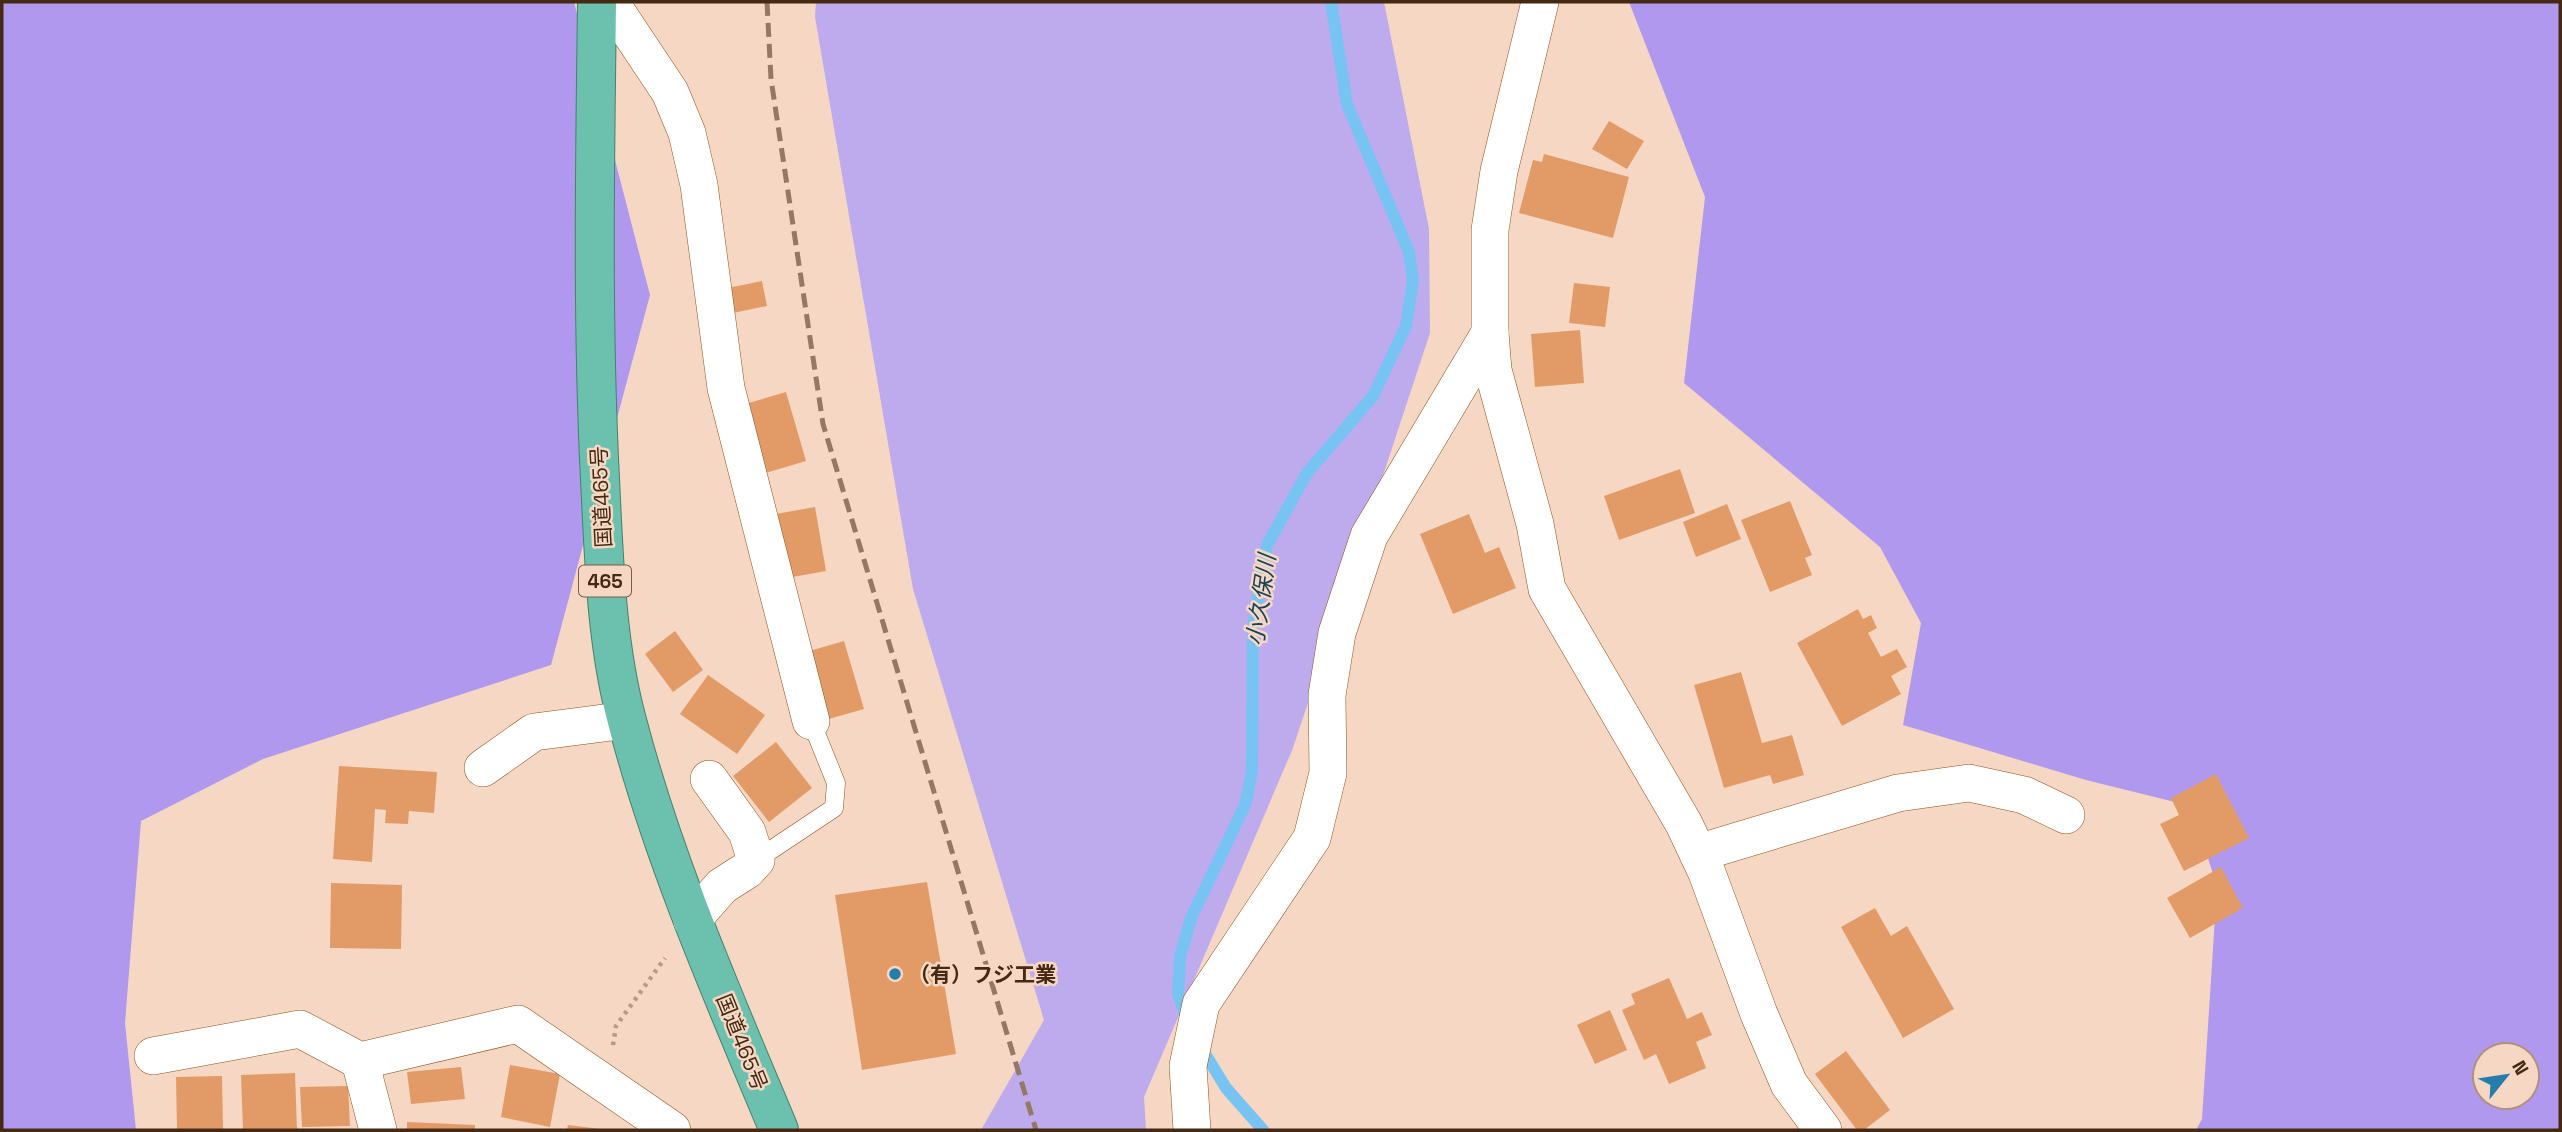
<svg xmlns="http://www.w3.org/2000/svg" width="2562" height="1132" font-family="'Space Grotesk','Noto Sans JP',sans-serif">
  <rect width="100%" height="100%" fill="#f5d7c3"/>
  <!-- green -->
  <path fill="#bdabee" d="M816,2H1384L1429,229L1430,333L1293,748L1144,1097L1146,1130H981L1044,1020L913,589L815,17Z"/>
  <!-- forest -->
  <g fill="#b198ef" fill-rule="evenodd">
    <path d="M2,2H574L650,295L551,665L263,759L141,821L125,1023L136,1130H2Z"/>
    <path d="M1629,2H2560V1130H2196L2202,1119L2217,886L2191,806L2086,780L1903,725L1921,623L1880,547L1684,383L1705,197ZM2485,1055H2527V1097H2485Z"/>
  </g>
  <g fill="none" stroke-linecap="round" stroke-linejoin="round">
    <!-- stream -->
    <g stroke="#77c3f2" stroke-width="12">
      <path d="M1187,1021L1178,993L1180,957L1191,918L1245,805L1252,772L1253,627L1267,545L1307,473L1373,396L1406,326L1413,281L1409,252L1347,104L1331,2"/>
      <path d="M1201,1047L1226,1088L1263,1130"/>
    </g>
  </g>
  <!-- building -->
  <g fill="#e29b67">
    <path d="M1609,121L1644,141L1627,169L1592,149Z"/>
    <path d="M1544,154L1629,177L1613,238L1519,213L1533,160L1542,162Z"/>
    <path d="M762,281L767,306L733,313L728,288Z"/>
    <path d="M1574,283L1610,287L1605,327L1569,323Z"/>
    <path d="M1580,330L1584,383L1535,387L1531,334Z"/>
    <path d="M786,392L806,461L762,474L742,405Z"/>
    <path d="M1680,469L1695,513L1619,540L1604,496Z"/>
    <path d="M1790,501L1812,555L1805,558L1812,575L1770,592L1741,520Z"/>
    <path d="M1727,504L1741,539L1696,557L1683,522Z"/>
    <path d="M815,507L826,571L787,578L776,514Z"/>
    <path d="M1469,514L1485,553L1499,547L1516,588L1453,614L1420,534Z"/>
    <path d="M1858,609L1863,619L1871,615L1877,628L1868,633L1881,657L1897,649L1907,667L1891,676L1901,694L1842,726L1797,643Z"/>
    <path d="M675,631L703,670L673,692L645,654Z"/>
    <path d="M844,641L864,709L825,720L806,652Z"/>
    <path d="M1741,672L1762,743L1792,735L1804,775L1773,784L1770,775L1724,788L1694,685Z"/>
    <path d="M708,675L765,715L737,754L680,714Z"/>
    <path d="M776,742L812,788L769,822L733,776Z"/>
    <path d="M339,766L437,772L434,813L409,811L408,824L385,823L386,810L375,809L372,862L333,859Z"/>
    <path d="M2216,774L2249,838L2184,871L2160,824L2179,815L2171,798Z"/>
    <path d="M2221,867L2243,908L2190,938L2167,898Z"/>
    <path d="M927,882L956,1054L862,1070L835,895Z"/>
    <path d="M331,883L402,885L401,949L330,948Z"/>
    <path d="M1875,908L1891,936L1907,926L1954,1009L1903,1038L1841,927Z"/>
    <path d="M1669,978L1687,1019L1702,1012L1712,1035L1696,1042L1706,1068L1669,1084L1656,1054L1644,1060L1622,1010L1635,1004L1631,994Z"/>
    <path d="M1610,1010L1627,1050L1595,1064L1577,1025Z"/>
    <path d="M1846,1051L1890,1110L1864,1130H1857L1815,1074Z"/>
    <path d="M510,1065L560,1074L550,1127L501,1117Z"/>
    <path d="M461,1067L465,1099L411,1104L407,1072Z"/>
    <path d="M295,1073L297,1130H243L241,1075Z"/>
    <path d="M222,1076L223,1130H177L176,1077Z"/>
    <path d="M348,1086L350,1126L302,1127L300,1087Z"/>
    <path d="M407,1122L475,1125V1130H407Z"/>
    <path d="M568,1125L601,1129V1130H567Z"/>
  </g>
  <g fill="none" stroke-linecap="round" stroke-linejoin="round">
    <defs>
      <path id="service" d="M756,860L834,808L836,783L811,721"/>
      <g id="minor">
        <path d="M610,2L670,92L687,133L699,185L726,388L811,721"/>
        <path d="M1540,2L1499,171L1490,230V333L1493,370L1535,524L1547,589L1684,824L1707,873L1759,1014L1789,1084L1823,1130"/>
        <path d="M483,768L534,732L627,720"/>
        <path d="M1698,853L1898,793L1969,783L2024,795L2066,815"/>
        <path d="M692,920L722,886L747,870L756,860L747,832L709,779"/>
        <path d="M153,1056L300,1029L360,1061L518,1024L672,1130"/>
        <path d="M360,1061L378,1130"/>
        <path d="M1192,1130L1188,1066L1201,1004L1312,838L1328,773L1327,695L1337,633L1369,536L1490,333"/>
      </g>
      <path id="trunk" d="M597,2C595,161 592,320 600,479C604,559 606,643 627,721C664,862 723,996 779,1130"/>
    </defs>
    <!-- service casing -->
    <use href="#service" stroke="#91511a" stroke-width="19"/>
    <!-- minor casing -->
    <use href="#minor" stroke="#91511a" stroke-width="38"/>
    <!-- trunk casing -->
    <use href="#trunk" stroke="#47816b" stroke-width="40"/>
    <!-- path -->
    <path stroke="#b79a85" stroke-width="4.5" stroke-dasharray="3.5 5" stroke-linecap="butt" d="M613,1045L616,1026L665,958"/>
    <!-- service -->
    <use href="#service" stroke="#fff" stroke-width="18"/>
    <!-- minor -->
    <use href="#minor" stroke="#fff" stroke-width="37"/>
    <!-- trunk -->
    <use href="#trunk" stroke="#6cc0ae" stroke-width="38"/>
    <!-- rail -->
    <path stroke="#957863" stroke-width="5" stroke-dasharray="14 7" stroke-linecap="butt" d="M767,2L771,79L823,424L1036,1130"/>
  </g>
  <!-- markers -->
  <circle fill="#247eac" stroke="#f5d7c3" stroke-width="2.5" cx="895" cy="974" r="7"/>
  <g text-anchor="middle" dominant-baseline="central" stroke-width="5" stroke-linejoin="round" paint-order="stroke">
    <!-- shield labels -->
    <rect fill="#f5d7c3" stroke="#7a5d48" stroke-width="2" x="579" y="565.5" width="52" height="31" rx="5"/>
    <g font-size="19" font-weight="bold" fill="#452913">
      <text x="605" y="581">465</text>
    </g>
    <!-- street labels -->
    <g font-size="21" fill="#452913" stroke="#f5d7c3">
      <text transform="translate(601 497) rotate(-93)">国道465号</text>
      <text transform="translate(742 1042) rotate(68)">国道465号</text>
    </g>
    <!-- poi labels -->
    <g font-size="21" font-weight="bold" fill="#452913" stroke="#f5d7c3" text-anchor="start">
      <text x="909" y="974">（有）フジ工業</text>
    </g>
    <!-- water labels -->
    <g font-size="23" font-style="italic" fill="#164159" stroke="#f5d7c3">
      <text transform="translate(1261 600) rotate(-82)">小久保川</text>
    </g>
  </g>
  <!-- border -->
  <rect width="2562" height="1132" fill="none" stroke="#452913" stroke-width="7"/>
  <!-- north arrow -->
  <g transform="translate(2506 1076) rotate(60)"><circle r="33" fill="#f5d7c3" stroke="#af917d" stroke-width="2"/>
  <path d="M0-5L12 26L0 18L-12 26Z" fill="#247eac"/>
  <text y="-10" font-size="19" font-weight="bold" text-anchor="middle" fill="#452913">N</text>
  </g>
</svg>
